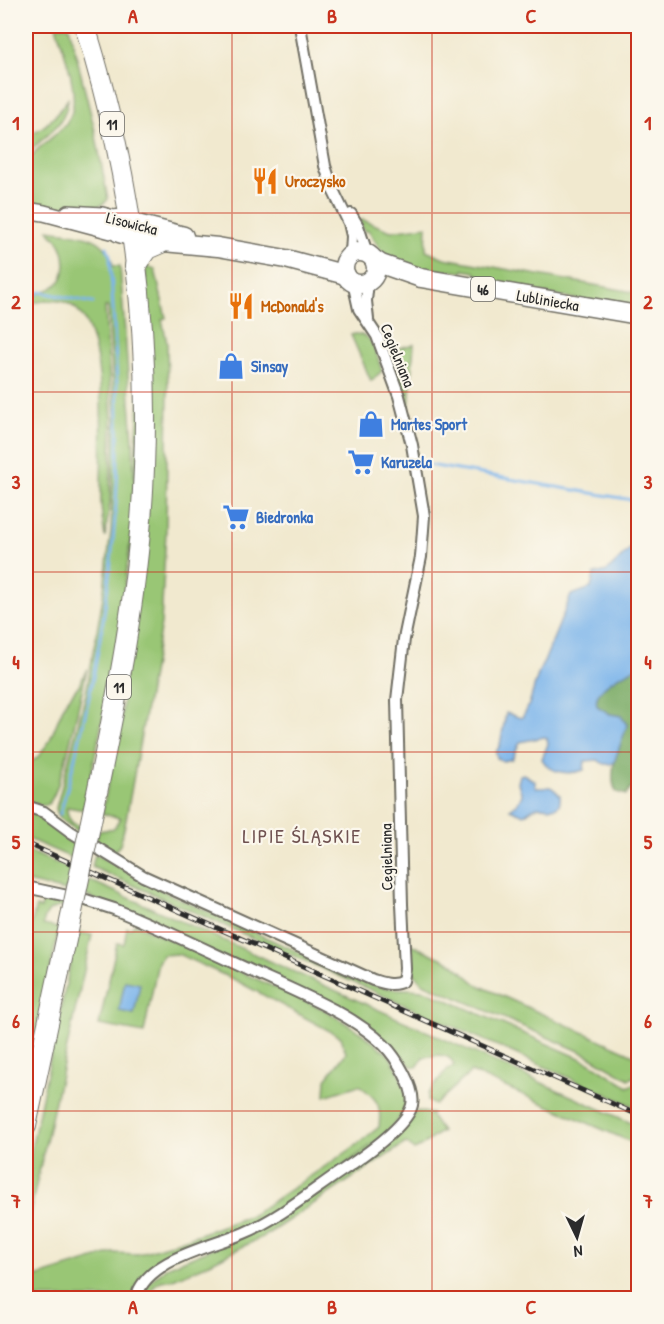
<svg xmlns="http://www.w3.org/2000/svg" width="664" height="1324" font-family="'Patrick Hand',sans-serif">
  <rect width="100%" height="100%" fill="#fbf7ec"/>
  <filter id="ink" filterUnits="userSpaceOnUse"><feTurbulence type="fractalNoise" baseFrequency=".0167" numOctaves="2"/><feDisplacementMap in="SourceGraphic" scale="12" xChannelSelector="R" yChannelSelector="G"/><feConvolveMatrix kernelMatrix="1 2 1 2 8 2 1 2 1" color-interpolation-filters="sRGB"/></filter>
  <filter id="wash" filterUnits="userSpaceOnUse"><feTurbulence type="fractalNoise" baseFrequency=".008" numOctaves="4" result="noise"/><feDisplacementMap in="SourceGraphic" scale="24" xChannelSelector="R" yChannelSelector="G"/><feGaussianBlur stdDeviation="1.35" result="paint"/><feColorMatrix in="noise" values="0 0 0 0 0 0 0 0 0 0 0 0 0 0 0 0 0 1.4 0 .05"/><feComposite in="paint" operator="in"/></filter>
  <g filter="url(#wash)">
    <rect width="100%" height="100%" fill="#f1e9cf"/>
    <!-- green -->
    <g fill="#99c674" stroke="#627850" stroke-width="1.5">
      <path d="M56,26H69L95,131L108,199C95,218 47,207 26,205C26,195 23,171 27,163C38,141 69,134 73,107C76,81 63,50 56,26Z"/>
      <path d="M68,99C66,128 42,136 26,155V135C46,129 56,116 68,99Z"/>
      <path d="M363,220L391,231L427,226L426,250L444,258L638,293V310L512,288L478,278L475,272L463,270V272C437,269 400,274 382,251C377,245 373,238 369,231H364L359,221Z"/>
      <path d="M48,230C75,234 108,233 113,266H120L133,441L134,483L130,542L118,643L84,810L67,807C67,817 70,824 80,826L79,832C70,825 57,820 56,808L86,694L103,597L111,531L115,416L108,307H105L112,419L110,502L105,537C103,525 101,512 101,500C100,458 111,328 71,305C57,297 40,302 26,304V300C35,295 48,291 56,285C69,276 66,252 58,241C56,237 51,234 48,230Z"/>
      <path d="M146,266L155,269L166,318L162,319L167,343L168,391L166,531L161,624L125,825L120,845L114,852L96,844L98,831L113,829L121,818L102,814L122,713Z"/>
      <path d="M355,334C374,333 376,353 381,368L382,371L371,381L351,335Z"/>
      <path d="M414,344L409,408L391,350Z"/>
      <path d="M87,669C82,689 61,795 48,804C42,808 32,802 26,801V765L37,758L49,742L65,703L79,685Z"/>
      <path d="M36,812L77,841L74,859L26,838V813Z"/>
      <path d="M26,850L72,870L66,891L26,882Z"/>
      <path d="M95,854L169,894L370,984C394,992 406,987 427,991L591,1063L628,1087L638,1082V1108L92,867Z"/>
      <path d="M89,880L638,1126V1145L471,1072L435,1105L428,1101V1094L443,1074L454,1065C450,1052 435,1055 424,1057L417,1067L411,1066L387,1042L345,1013L85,895Z"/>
      <path d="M48,897L65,899L63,907C50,907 45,913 43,925L59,928L26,1085V943L36,907L41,909L43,901Z"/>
      <path d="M135,924L325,1010L363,1034L389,1055L398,1070L407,1096L404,1111L399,1119L380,1139L281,1210L252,1226L164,1261L134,1298H26V1280L113,1253L138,1254L177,1242L252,1215L351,1149L379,1127C382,1104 377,1099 359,1085L325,1096L326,1079L346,1053L341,1037L237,981L178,954L163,955L158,962L144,1033L99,1025L117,943L124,944L127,927L130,929Z"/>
      <path d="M77,932L92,935L26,1231V1173Z"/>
      <path d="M408,943L452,963L478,985L638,1057C638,1067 640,1076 629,1079L586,1054L423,983L412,972Z"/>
      <path d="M418,1111L432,1114L431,1116L442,1132C431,1136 425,1147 414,1150L407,1143L404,1144L266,1235L204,1266L173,1279L161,1281L155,1285L147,1298H140L145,1286L167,1267L254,1231Z"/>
    </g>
    <!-- forest -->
    <path fill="#7aab66" stroke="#526b48" stroke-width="1.5" d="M638,667V748L636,759L638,780L626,795L616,792C606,771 621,746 627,725L621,716L610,714L597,706C592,688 624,673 638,667Z"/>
    <!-- water -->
    <g fill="#7ab4eb" stroke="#52708b" stroke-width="1.5">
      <path d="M638,547V667C624,673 591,688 597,706L610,714L621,716L627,725L614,763C607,765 603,765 598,760L585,761L584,770C570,775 550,774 542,759L548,744L547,738L544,737L520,742L512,759L503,761L497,758L496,752L500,745L506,713L521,718C531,711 534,676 544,662L571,595L591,588L594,574L607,571L630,549Z"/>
      <path d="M523,774L535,781V786L537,788C551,789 547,782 560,795C562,814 549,806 538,807C533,808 528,812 524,815L510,809L518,803L522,795L518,783L520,775Z"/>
      <path d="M125,981L140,984L134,1014L119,1011Z"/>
    </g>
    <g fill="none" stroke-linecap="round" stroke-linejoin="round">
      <!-- stream -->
      <g stroke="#7ab4eb" stroke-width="3">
        <path d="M26,298L41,292L93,303"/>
        <path d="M429,465L638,501"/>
        <path d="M60,814C96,687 120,552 118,420C117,365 113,311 110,256L107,247"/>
      </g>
    </g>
  </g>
  <g filter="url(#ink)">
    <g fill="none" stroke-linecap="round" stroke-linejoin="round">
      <defs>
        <g id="street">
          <path d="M300,26L325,166L333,190L349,223L352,236L351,254"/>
          <path d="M351,214L358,226L367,253"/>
          <path d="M368,282L366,301L368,319"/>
          <path d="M26,806L44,812L71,832L143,876L373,980C383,983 393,987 403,981L405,969L402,904L397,700L404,639L421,557L424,516L412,445L399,396L377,336L359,309L353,282"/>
          <path d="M26,887L86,900L114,909C163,929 210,952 258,974C297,992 354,1015 384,1045C396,1057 416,1089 412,1105C407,1127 358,1160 340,1172C309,1193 279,1218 244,1233C211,1247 146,1259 136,1298"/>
        </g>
        <g id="secondary">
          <path d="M26,210L44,213L119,233"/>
          <path d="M68,213L102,215L117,219"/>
        </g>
        <g id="primary">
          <path d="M117,219L184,236"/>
          <path d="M119,233L142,240L218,247L286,259L346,275"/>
          <circle cx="360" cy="268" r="16"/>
          <path d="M375,260L381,264L421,278L638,315"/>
        </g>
        <g id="highway">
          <path d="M85,26C129,168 150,319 144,468C140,589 115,708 90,826"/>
          <path d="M135,266L147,249L161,243"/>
          <path d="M26,1126L72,912"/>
        </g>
      </defs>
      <!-- street casing -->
      <use href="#street" stroke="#706e64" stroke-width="14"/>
      <!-- secondary casing -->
      <use href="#secondary" stroke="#706e64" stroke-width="18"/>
      <!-- primary casing -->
      <use href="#primary" stroke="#706e64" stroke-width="21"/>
      <!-- highway casing -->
      <use href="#highway" stroke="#706e64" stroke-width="22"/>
      <!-- street -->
      <use href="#street" stroke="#fff" stroke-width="10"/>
      <!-- secondary -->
      <use href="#secondary" stroke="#fff" stroke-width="15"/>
      <!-- primary -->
      <use href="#primary" stroke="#fff" stroke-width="18"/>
      <!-- highway -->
      <use href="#highway" stroke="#fff" stroke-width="20"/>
      <defs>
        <path id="rail" d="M26,843L638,1115"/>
      </defs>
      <!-- rail casing -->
      <use href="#rail" stroke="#2b2b2b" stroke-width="5"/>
      <!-- rail -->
      <use href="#rail" stroke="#fbf7ec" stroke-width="3" stroke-dasharray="9" stroke-linecap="butt"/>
      <defs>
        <path id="highway-bridge" d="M72,912L90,826"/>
      </defs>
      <!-- highway-bridge casing -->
      <use href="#highway-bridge" stroke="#706e64" stroke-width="22" stroke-linecap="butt"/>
      <!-- highway-bridge -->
      <use href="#highway-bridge" stroke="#fff" stroke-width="20"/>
    </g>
  </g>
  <!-- grid -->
  <path fill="none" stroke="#c8321e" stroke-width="1.5" stroke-opacity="0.55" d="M232,26V1298M432,26V1298M26,213H638M26,392H638M26,572H638M26,752H638M26,932H638M26,1111H638"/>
  <!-- icons -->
  <defs>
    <symbol id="restaurant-bare" viewBox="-9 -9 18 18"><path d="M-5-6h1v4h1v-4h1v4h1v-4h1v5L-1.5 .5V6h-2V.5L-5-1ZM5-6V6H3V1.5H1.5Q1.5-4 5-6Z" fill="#e8710a" stroke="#fbf7ec" stroke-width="2.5" paint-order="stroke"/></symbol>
    <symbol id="shop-bare" viewBox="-9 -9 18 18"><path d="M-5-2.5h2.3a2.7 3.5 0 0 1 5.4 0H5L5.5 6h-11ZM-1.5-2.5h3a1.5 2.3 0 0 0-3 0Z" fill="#3f7fe0" stroke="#fbf7ec" stroke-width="2.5" paint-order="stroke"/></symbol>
    <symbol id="supermarket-bare" viewBox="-9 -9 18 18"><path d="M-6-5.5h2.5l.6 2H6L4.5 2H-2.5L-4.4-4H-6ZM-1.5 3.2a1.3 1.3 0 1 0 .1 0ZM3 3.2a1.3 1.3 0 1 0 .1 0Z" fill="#3f7fe0" stroke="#fbf7ec" stroke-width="2.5" paint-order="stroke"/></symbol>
  </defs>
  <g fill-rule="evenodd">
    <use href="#restaurant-bare" x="246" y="162" width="38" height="38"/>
    <use href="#restaurant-bare" x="222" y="287" width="38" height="38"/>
    <use href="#shop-bare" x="212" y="347" width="38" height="38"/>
    <use href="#shop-bare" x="352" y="405" width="38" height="38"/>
    <use href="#supermarket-bare" x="342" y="443" width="38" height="38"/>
    <use href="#supermarket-bare" x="217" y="498" width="38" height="38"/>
  </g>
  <g text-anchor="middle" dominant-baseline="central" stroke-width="4.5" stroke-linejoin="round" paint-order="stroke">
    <!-- shield labels -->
    <g fill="#fbf7ec" stroke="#696865" stroke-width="1.5">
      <rect x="100" y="112" width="24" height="24" rx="4.5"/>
      <rect x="471" y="277" width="24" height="24" rx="4.5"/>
      <rect x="107" y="675" width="24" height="24" rx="4.5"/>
    </g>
    <g font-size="15" font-weight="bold" fill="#2b2b2b">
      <text x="112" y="124">11</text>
      <text x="483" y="289">46</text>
      <text x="119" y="687">11</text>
    </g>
    <!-- food labels -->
    <g font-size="16" font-weight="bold" fill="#c56008" stroke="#fbf7ec" text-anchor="start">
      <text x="285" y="181">Uroczysko</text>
      <text x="261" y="306">McDonald's</text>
    </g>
    <!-- street labels -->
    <g font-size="16" fill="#2b2b2b" stroke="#fbf7ec">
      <text transform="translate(132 223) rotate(14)">Lisowicka</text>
      <text transform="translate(548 300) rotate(10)">Lubliniecka</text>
      <text transform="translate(398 355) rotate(68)">Cegielniana</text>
      <text transform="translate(386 857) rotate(-91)">Cegielniana</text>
    </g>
    <!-- shop labels -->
    <g font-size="16" font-weight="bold" fill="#366cbe" stroke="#fbf7ec" text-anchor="start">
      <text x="251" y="366">Sinsay</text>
      <text x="391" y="424">Martes Sport</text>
      <text x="381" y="462">Karuzela</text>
      <text x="256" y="517">Biedronka</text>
    </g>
    <!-- quarter labels -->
    <g font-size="20" letter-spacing="1.5" fill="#705251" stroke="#fbf7ec">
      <text x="302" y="835">LIPIE ŚLĄSKIE</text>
    </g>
  </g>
  <!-- margin -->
  <rect width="664" height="1324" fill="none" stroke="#fbf7ec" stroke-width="66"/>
  <!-- north arrow -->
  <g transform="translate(577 1237) rotate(175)" stroke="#fbf7ec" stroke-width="4.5" paint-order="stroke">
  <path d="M0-4.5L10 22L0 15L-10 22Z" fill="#2b2b2b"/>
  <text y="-9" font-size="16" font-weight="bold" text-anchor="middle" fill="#2b2b2b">N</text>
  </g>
  <rect x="33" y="33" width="598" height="1258" fill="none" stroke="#c8321e" stroke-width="2"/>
  <g font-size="20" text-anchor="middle" font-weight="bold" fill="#c8321e">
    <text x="133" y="23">A</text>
    <text x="332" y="23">B</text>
    <text x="531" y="23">C</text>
    <text x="16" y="130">1</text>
    <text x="648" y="130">1</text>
    <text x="16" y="309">2</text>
    <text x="648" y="309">2</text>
    <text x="16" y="489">3</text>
    <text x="648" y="489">3</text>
    <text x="16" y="669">4</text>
    <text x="648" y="669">4</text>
    <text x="16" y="849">5</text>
    <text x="648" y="849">5</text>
    <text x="16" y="1028">6</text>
    <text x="648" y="1028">6</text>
    <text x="16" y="1208">7</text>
    <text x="648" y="1208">7</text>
    <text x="133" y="1314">A</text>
    <text x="332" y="1314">B</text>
    <text x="531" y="1314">C</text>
  </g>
</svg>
